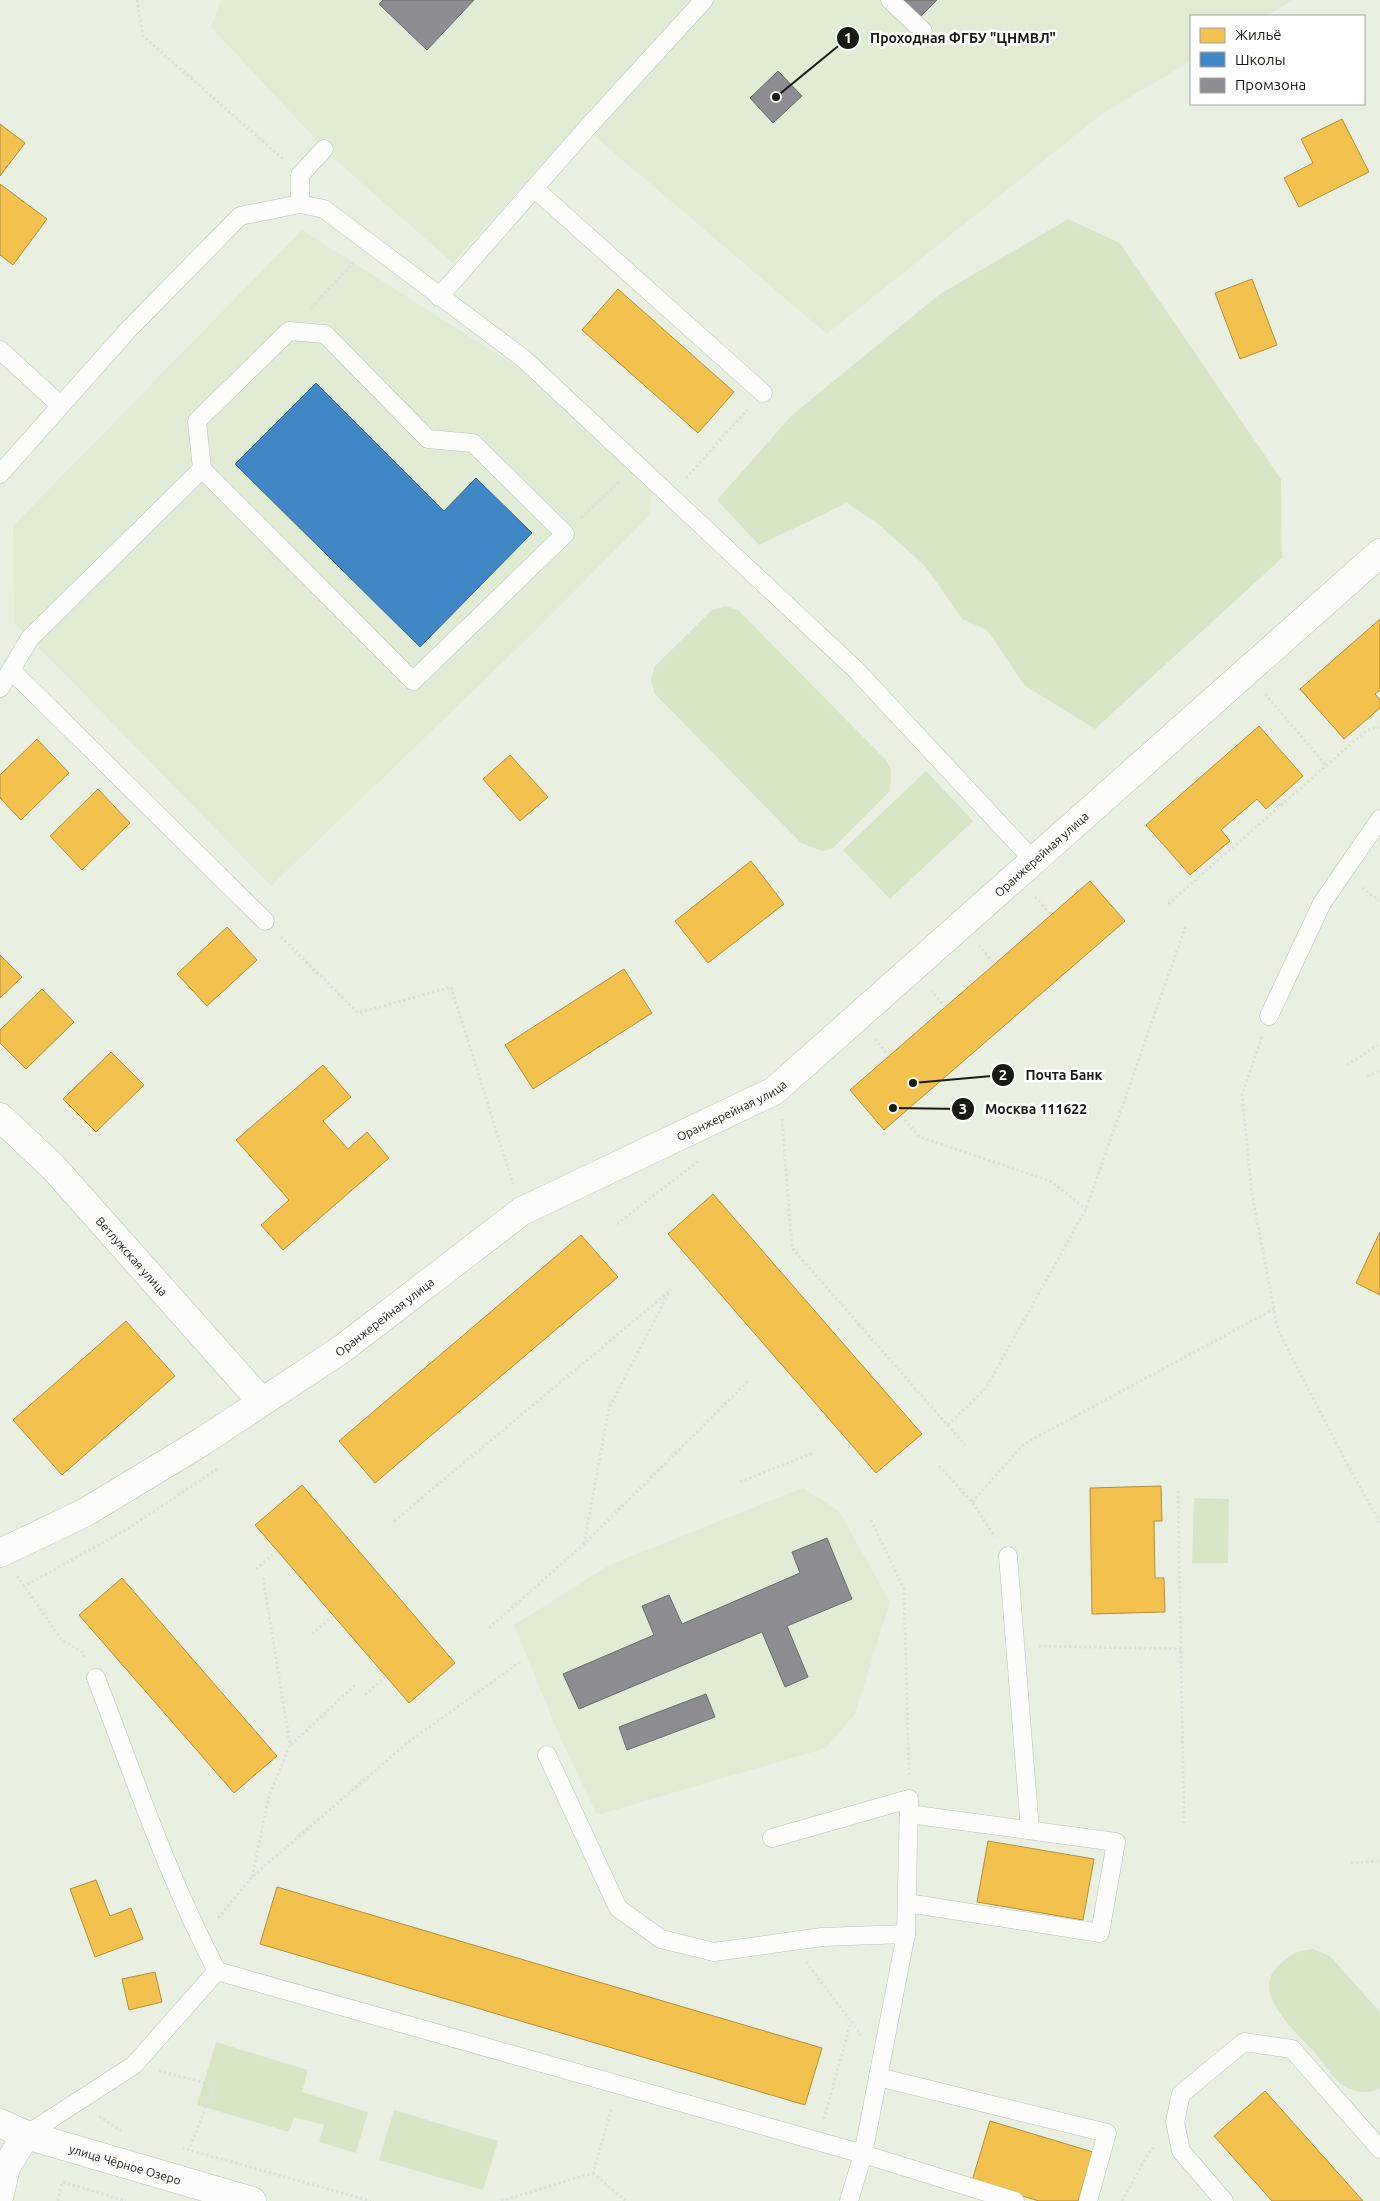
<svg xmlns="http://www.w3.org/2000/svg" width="1380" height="2201" font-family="Ubuntu,sans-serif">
  <rect width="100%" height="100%" fill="#eaf0e1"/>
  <!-- built -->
  <g fill="#e2ebd3">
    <path d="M221,0H1293L1266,16H1191V61L1103,113L827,334L579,123L453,263L334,159L211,27Z"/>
    <path d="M302,230L519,368L651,491L650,515L529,637L271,886L14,622L13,526Z"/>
    <path d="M803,1488L839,1511L890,1602L855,1714L826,1748L597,1815L559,1735L514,1625L611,1564Z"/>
  </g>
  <!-- green -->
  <g fill="#d9e6c6">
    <path d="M1068,219L1120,243L1281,479L1282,558L1095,729L1024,685L987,630L962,619L925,566L877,523L847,503L759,545L717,500L792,415L940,294Z"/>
    <path d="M725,606L738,610L886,760L891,770L890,791L832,849L822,851L801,843L654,693L651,680L654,667L712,610Z"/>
    <path d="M926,771L973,821L890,899L843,850Z"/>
    <path d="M1194,1498L1229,1499L1228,1563H1192Z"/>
    <path d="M1313,1949L1330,1956L1380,2012V2088C1370,2095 1354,2092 1344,2086C1333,2079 1323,2062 1314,2052C1295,2031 1248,1991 1280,1964C1293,1953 1296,1951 1313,1949Z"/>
    <path d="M216,2042L308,2070L302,2092L368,2112L356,2153L319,2142L324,2125L294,2117L289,2132L197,2105Z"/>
    <path d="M394,2110L498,2141L483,2190L379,2160Z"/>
  </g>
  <!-- homes -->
  <g fill="#f2c14e" stroke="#b08f3c">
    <path d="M1342,119L1369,172L1299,207L1284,178L1313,163L1301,139Z"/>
    <path d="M0,124L25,143L0,176Z"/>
    <path d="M0,184L47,219L13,265L0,255Z"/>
    <path d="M1252,279L1277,345L1240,359L1215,293Z"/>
    <path d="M618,289L734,392L698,433L582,330Z"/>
    <path d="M1380,619V690L1375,694L1380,700V708L1344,739L1300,689Z"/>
    <path d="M1259,726L1303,776L1266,809L1257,799L1221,830L1230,841L1190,875L1146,825Z"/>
    <path d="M37,739L69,773L21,820L0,798V775Z"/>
    <path d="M510,755L548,797L520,821L483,779Z"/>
    <path d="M98,789L130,823L82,870L50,836Z"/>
    <path d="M751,861L784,904L708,963L675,921Z"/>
    <path d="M1090,881L1125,921L884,1130L850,1090Z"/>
    <path d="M227,927L257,960L207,1006L177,974Z"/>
    <path d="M0,955L22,977L0,998Z"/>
    <path d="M624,969L652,1013L533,1089L505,1045Z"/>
    <path d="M42,989L74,1022L26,1069L0,1043V1030Z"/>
    <path d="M111,1052L144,1085L96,1132L63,1099Z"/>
    <path d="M323,1065L351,1097L323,1121L348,1149L367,1132L389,1158L283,1250L261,1225L289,1200L236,1140Z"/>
    <path d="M713,1194L922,1434L876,1473L668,1234Z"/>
    <path d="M1380,1232V1295L1356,1283Z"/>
    <path d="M581,1235L618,1277L375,1483L339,1441Z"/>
    <path d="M126,1321L175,1376L62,1475L13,1420Z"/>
    <path d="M302,1485L455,1663L409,1703L255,1525Z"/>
    <path d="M1161,1486L1162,1521H1154L1155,1578H1164L1165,1612L1092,1614L1090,1488Z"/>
    <path d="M122,1578L277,1756L234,1793L79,1615Z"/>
    <path d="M988,1841L1094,1859L1083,1920L977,1902Z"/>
    <path d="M96,1880L110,1916L131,1908L143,1939L95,1957L70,1889Z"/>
    <path d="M277,1887L822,2048L805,2105L260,1944Z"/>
    <path d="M155,1972L162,2002L129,2010L122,1979Z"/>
    <path d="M1265,2091L1363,2201H1272L1214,2136Z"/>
    <path d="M990,2121L1093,2152L1078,2201H1039L972,2181Z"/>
  </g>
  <!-- schools -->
  <path fill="#3f88c5" stroke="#33678f" d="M316,383L444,511L476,478L532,533L420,647L235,464Z"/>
  <!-- industry -->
  <g fill="#8d8d92" stroke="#6a6b6b">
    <path d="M383,0H474L427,50L379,4Z"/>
    <path d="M903,0H937L920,17Z"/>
    <path d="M778,71L802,96L773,123L750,98Z"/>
    <path d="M827,1538L852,1599L787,1626L808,1677L785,1687L762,1632L579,1709L563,1674L654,1635L642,1606L669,1595L682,1624L800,1573L792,1552Z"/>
    <path d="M706,1694L715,1717L627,1750L619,1727Z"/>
  </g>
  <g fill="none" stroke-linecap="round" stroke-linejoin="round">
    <defs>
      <g id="service">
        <path d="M890,0L923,31"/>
        <path d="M535,189L763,393"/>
        <path d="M300,204V175L324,149"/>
        <path d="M439,297L587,128L704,0"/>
        <path d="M0,350L60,405"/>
        <path d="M0,474L128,330L240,216L300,204L324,209L524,359L856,670L1034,861"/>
        <path d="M11,670L265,921"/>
        <path d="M0,688L30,638L202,469L413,681L565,534L473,443L428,439L325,334L289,331L197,421L202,469"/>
        <path d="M1269,1016L1322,903L1380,819"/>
        <path d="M1008,1556L1030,1830"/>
        <path d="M96,1678C134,1776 168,1878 217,1971"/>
        <path d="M547,1755L618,1908L661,1939L714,1952L822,1937L906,1934L863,2154L849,2201"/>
        <path d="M772,1838L909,1799L906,1934"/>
        <path d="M907,1903L1100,1933L1116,1842L909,1814"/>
        <path d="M878,2077L1107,2133L1088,2201"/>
        <path d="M26,2135L134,2065L217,1971L863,2154L1015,2201"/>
        <path d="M1224,2201L1181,2151L1175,2122L1181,2094L1244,2042L1292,2049L1380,2149"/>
      </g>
      <g id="minor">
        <path id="s1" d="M0,1117L54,1168L261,1401"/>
        <path id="s2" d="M0,1553L86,1512L203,1441L342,1349L522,1211L774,1091L1380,553"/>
        <path id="s3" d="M0,2123L26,2135L252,2201"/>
        <path d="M0,2194L6,2167L26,2135"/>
      </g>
    </defs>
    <!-- service casing -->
    <use href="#service" stroke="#bdc1b6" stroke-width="19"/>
    <!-- minor casing -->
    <use href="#minor" stroke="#bdc1b6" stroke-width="29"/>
    <!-- path -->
    <g stroke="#dfe1dc" stroke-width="3" stroke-dasharray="2.5 2.5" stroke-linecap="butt">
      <path d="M137,0L143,36L283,159"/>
      <path d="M311,308L354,262"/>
      <path d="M686,478L747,410"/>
      <path d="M581,518L620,481"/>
      <path d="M1265,694L1326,765"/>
      <path d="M1362,888L1380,901"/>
      <path d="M1035,897L1051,915"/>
      <path d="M1168,904L1367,730L1380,727"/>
      <path d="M281,937L358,1013L451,987L513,1184"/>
      <path d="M979,945L994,964"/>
      <path d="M931,990L945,1007"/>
      <path d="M1262,1037L1242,1095L1252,1194L1278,1330L1344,1458L1380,1523"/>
      <path d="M875,1039L889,1056"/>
      <path d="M1347,1065L1380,1044"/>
      <path d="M1367,1076L1380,1071"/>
      <path d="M901,1116L920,1137L1050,1181L1086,1209"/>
      <path d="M782,1119L792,1248L965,1445"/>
      <path d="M617,1224L700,1160"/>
      <path d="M948,1425L986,1388L1086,1209L1186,925"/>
      <path d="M939,1466L972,1502L995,1537"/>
      <path d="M740,1482L813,1453"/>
      <path d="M1178,1491L1184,1824"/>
      <path d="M972,1502L1024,1444L1274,1309"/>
      <path d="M871,1520L904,1589L909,1776"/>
      <path d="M394,1521L671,1290"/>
      <path d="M584,1544L609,1408L669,1293"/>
      <path d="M256,1569L277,1551"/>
      <path d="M17,1576L62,1640L82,1652L85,1659"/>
      <path d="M23,1587L129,1528L219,1468"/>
      <path d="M489,1628L584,1544L749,1380"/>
      <path d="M312,1634L333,1616"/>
      <path d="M1039,1646L1181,1649"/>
      <path d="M365,1695L386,1676"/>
      <path d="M291,1745L356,1684"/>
      <path d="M1351,1863L1380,1861"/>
      <path d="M252,1877L269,1796L290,1745L263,1578"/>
      <path d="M218,1918L252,1877L407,1743L520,1662"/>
      <path d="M806,1962L861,2035"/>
      <path d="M159,2071L214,2085L189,2150"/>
      <path d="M99,2116L121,2131"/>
      <path d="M824,2119L851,2021"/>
      <path d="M182,2148L371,2201"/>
      <path d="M593,2173L626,2201"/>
      <path d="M63,2182L126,2201"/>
      <path d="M58,2201L62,2181"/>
      <path d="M501,2201L593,2173L612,2107"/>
      <path d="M1122,2201L1148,2154L1155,2146"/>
    </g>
    <!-- service -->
    <use href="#service" stroke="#fcfdfa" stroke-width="18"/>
    <!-- minor -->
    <use href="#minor" stroke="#fcfdfa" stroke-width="28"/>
  </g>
  <g text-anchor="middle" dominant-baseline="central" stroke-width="5" stroke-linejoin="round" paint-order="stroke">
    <!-- street labels -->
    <g font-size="12" fill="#171b11" stroke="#fff">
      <text stroke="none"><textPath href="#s2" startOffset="1262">Оранжерейная улица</textPath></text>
      <text stroke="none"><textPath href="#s2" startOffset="858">Оранжерейная улица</textPath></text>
      <text stroke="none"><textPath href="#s1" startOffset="192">Ветлужская улица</textPath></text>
      <text stroke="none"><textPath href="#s2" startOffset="452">Оранжерейная улица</textPath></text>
      <text stroke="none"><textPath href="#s3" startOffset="132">улица Чёрное Озеро</textPath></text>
    </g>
  </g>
  <!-- callouts -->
  <path fill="none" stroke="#171b11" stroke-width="2" d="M776 97L848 38M913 1083L1003 1075M893 1108L963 1109"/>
  <g fill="#171b11" stroke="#fff" stroke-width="2">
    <circle cx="776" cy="97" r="5"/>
    <circle cx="913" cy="1083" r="5"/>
    <circle cx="893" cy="1108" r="5"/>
    <circle cx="848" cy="38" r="12"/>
    <circle cx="1003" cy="1075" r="12"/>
    <circle cx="963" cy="1109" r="12"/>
  </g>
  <g font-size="15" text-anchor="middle" font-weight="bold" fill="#fff">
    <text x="848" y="43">1</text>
    <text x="1003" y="1080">2</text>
    <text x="963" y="1114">3</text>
  </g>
  <g font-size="14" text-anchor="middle" font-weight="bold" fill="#171b11" stroke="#fff" stroke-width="5" stroke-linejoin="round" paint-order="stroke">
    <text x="963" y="43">Проходная ФГБУ "ЦНМВЛ"</text>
    <text x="1064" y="1080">Почта Банк</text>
    <text x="1036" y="1114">Москва 111622</text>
  </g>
  <!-- legend -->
  <rect x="1190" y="15" width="175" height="90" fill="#ffffff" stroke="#a2a4a0"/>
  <rect x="1200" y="28" width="25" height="15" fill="#f2c14e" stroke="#a2a4a0"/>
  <text x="1235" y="40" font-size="15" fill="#171b11">Жильё</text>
  <rect x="1200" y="52" width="25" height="15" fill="#3f88c5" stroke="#a2a4a0"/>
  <text x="1235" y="65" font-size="15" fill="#171b11">Школы</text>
  <rect x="1200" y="78" width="25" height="15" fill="#8d8d92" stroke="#a2a4a0"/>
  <text x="1235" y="90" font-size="15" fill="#171b11">Промзона</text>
</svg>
